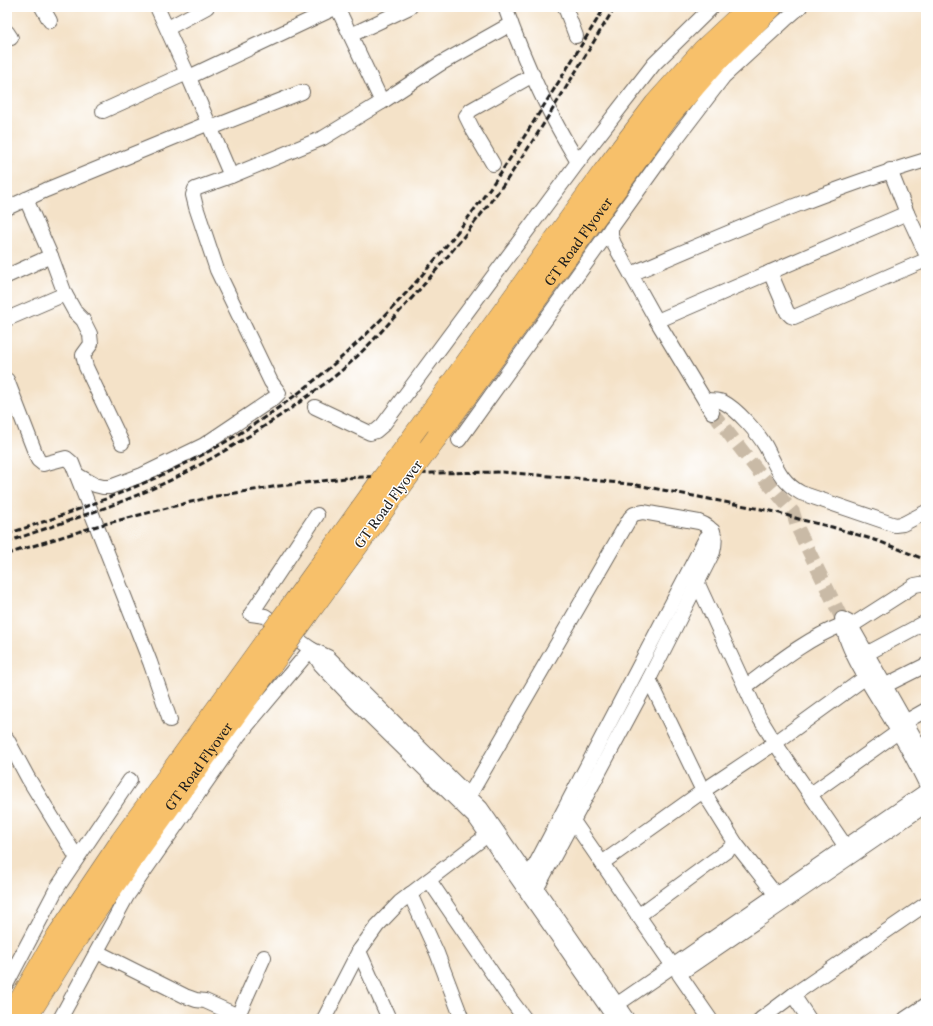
<svg xmlns="http://www.w3.org/2000/svg" width="933" height="1026" font-family="'Libre Caslon Text',serif">
  <rect width="100%" height="100%" fill="#fff"/>
  <filter id="ink" filterUnits="userSpaceOnUse"><feTurbulence type="fractalNoise" baseFrequency=".025" numOctaves="2"/><feDisplacementMap in="SourceGraphic" scale="8" xChannelSelector="R" yChannelSelector="G"/><feConvolveMatrix kernelMatrix="1 2 1 2 8 2 1 2 1" color-interpolation-filters="sRGB"/></filter>
  <filter id="wash" filterUnits="userSpaceOnUse"><feTurbulence type="fractalNoise" baseFrequency=".012" numOctaves="4" result="noise"/><feDisplacementMap in="SourceGraphic" scale="16" xChannelSelector="R" yChannelSelector="G"/><feGaussianBlur stdDeviation="0.9" result="paint"/><feColorMatrix in="noise" values="0 0 0 0 0 0 0 0 0 0 0 0 0 0 0 0 0 1.4 0 .05"/><feComposite in="paint" operator="in"/></filter>
  <g filter="url(#wash)">
    <rect width="100%" height="100%" fill="#f4e2c8"/>
  </g>
  <g filter="url(#ink)">
    <g fill="none" stroke-linecap="round" stroke-linejoin="round">
      <!-- minor-tunnel -->
      <path stroke="#c9baa6" stroke-width="14" stroke-dasharray="14 7" stroke-linecap="butt" d="M712,412L758,471L793,512L798,529L841,617"/>
      <defs>
        <g id="minor">
          <path d="M42,7L50,21"/>
          <path d="M157,7L187,73L231,176"/>
          <path d="M505,7C524,61 548,113 578,162"/>
          <path d="M565,7L576,36"/>
          <path d="M168,28L207,7"/>
          <path d="M7,32L11,38"/>
          <path d="M351,35L410,7"/>
          <path d="M189,77L337,7L382,102"/>
          <path d="M103,111L187,73"/>
          <path d="M211,128L302,92"/>
          <path d="M493,164L473,130L466,116L471,110L533,75"/>
          <path d="M26,199L51,256L65,294L75,312L83,320L90,334L91,344L83,355L86,367L122,443"/>
          <path d="M7,208L46,190L209,123"/>
          <path d="M907,213L926,254"/>
          <path d="M611,228V236L614,244L657,321L712,412"/>
          <path d="M770,272L787,312L791,316L794,317L926,260"/>
          <path d="M631,274C728,233 825,190 926,160"/>
          <path d="M7,276L51,256"/>
          <path d="M7,319L65,294"/>
          <path d="M657,321L907,213L890,170"/>
          <path d="M7,380L38,460L43,464L66,458L72,463L150,662L170,720"/>
          <path d="M705,400C711,400 717,400 723,402C737,409 758,433 766,447C776,466 781,482 801,493L895,525L903,524L926,512"/>
          <path d="M315,407L370,433L376,431L383,425L578,162L654,64L712,7"/>
          <path d="M459,440L663,156L724,76L785,20L800,7"/>
          <path d="M79,476L95,485L103,487H110L142,475L204,445L274,398L279,393L271,382L217,270L196,207L193,195L195,189L231,176L323,138L382,102L440,64L511,24"/>
          <path d="M697,582L759,717L775,743L846,847"/>
          <path d="M842,619L848,622L851,626L926,758"/>
          <path d="M843,620C841,643 877,696 889,716C902,738 915,761 926,784"/>
          <path d="M851,626L915,585L926,583"/>
          <path d="M311,649L328,657L481,808L627,1019"/>
          <path d="M311,649L321,665L355,701L476,819L615,1019"/>
          <path d="M866,654L926,622"/>
          <path d="M649,679L703,791L736,844L776,895"/>
          <path d="M884,686L926,665"/>
          <path d="M745,687C776,664 806,639 842,625"/>
          <path d="M905,722L926,710"/>
          <path d="M7,739L28,778L77,858"/>
          <path d="M811,794L898,732"/>
          <path d="M469,796L630,518L634,514L643,512L699,522C715,528 717,536 713,552L649,679L537,888"/>
          <path d="M573,821L673,966"/>
          <path d="M602,863L703,791L775,743L866,677"/>
          <path d="M529,877L706,538L713,531"/>
          <path d="M429,880L510,999L525,1019"/>
          <path d="M410,894L437,953L462,1019"/>
          <path d="M638,916L736,844"/>
          <path d="M359,951L389,1019"/>
          <path d="M97,952L185,996L196,1000L205,1001L236,1015L240,1011L264,957"/>
          <path d="M682,972L926,805"/>
          <path d="M679,974L710,1019"/>
          <path d="M7,983L57,888L130,780"/>
          <path d="M793,995L809,1019"/>
          <path d="M609,1010L926,791"/>
          <path d="M60,1019L127,896L239,735L311,649L265,616L251,614L317,515"/>
          <path d="M324,1019L359,951L377,926L400,902L494,830"/>
          <path d="M761,1019L793,995L926,904"/>
          <path d="M905,1019L926,1005"/>
        </g>
        <g id="highway">
          <path id="s1" d="M437,437L668,117L716,62L772,7"/>
          <path d="M410,441L604,171L655,104L703,50L749,7"/>
          <path d="M291,606L382,479"/>
          <path d="M308,614L399,489"/>
          <path d="M9,1019L57,936L121,841L264,643"/>
          <path id="s2" d="M26,1019L71,947L137,852L278,656"/>
        </g>
      </defs>
      <!-- minor casing -->
      <use href="#minor" stroke="#686158" stroke-width="16"/>
      <!-- highway casing -->
      <use href="#highway" stroke="#686158" stroke-width="22"/>
      <!-- path -->
      <path stroke="#686158" stroke-width="2" stroke-dasharray="3 3" stroke-linecap="butt" d="M291,392L305,402"/>
      <!-- minor -->
      <use href="#minor" stroke="#fff" stroke-width="14"/>
      <!-- highway -->
      <use href="#highway" stroke="#f7c06b" stroke-width="21"/>
      <!-- rail -->
      <g stroke="#1c1c1c" stroke-width="3" stroke-dasharray="6 3" stroke-linecap="butt">
        <path d="M7,534C95,505 181,473 259,421C355,358 434,269 499,175C536,120 570,63 605,7"/>
        <path d="M7,542C66,521 127,503 183,474C228,450 270,424 311,394C321,386 332,379 341,371C362,353 381,332 400,311C438,270 473,226 506,181C545,125 579,65 615,7"/>
        <path d="M7,554L97,526L151,512L211,497L279,486L346,478L432,473L502,472L574,478L637,485L776,512L802,520L832,527L881,542L926,560"/>
      </g>
      <defs>
        <g id="highway-bridge">
          <path d="M382,479L410,441"/>
          <path d="M399,489L437,437"/>
          <path d="M264,643L291,606"/>
          <path d="M278,656L308,614"/>
        </g>
      </defs>
      <!-- highway-bridge casing -->
      <use href="#highway-bridge" stroke="#686158" stroke-width="22" stroke-linecap="butt"/>
      <!-- highway-bridge -->
      <use href="#highway-bridge" stroke="#f7c06b" stroke-width="21"/>
    </g>
  </g>
  <g text-anchor="middle" dominant-baseline="central" stroke-width="3" stroke-linejoin="round" paint-order="stroke">
    <!-- street labels -->
    <g font-size="13" fill="#1c1c1c" stroke="#fff">
      <text stroke="none"><textPath href="#s1" startOffset="241">GT Road Flyover</textPath></text>
      <text transform="translate(388 504) rotate(-54)">GT Road Flyover</text>
      <text stroke="none"><textPath href="#s2" startOffset="306">GT Road Flyover</textPath></text>
    </g>
  </g>
  <!-- margin -->
  <rect width="933" height="1026" fill="none" stroke="#fff" stroke-width="24"/>
</svg>
